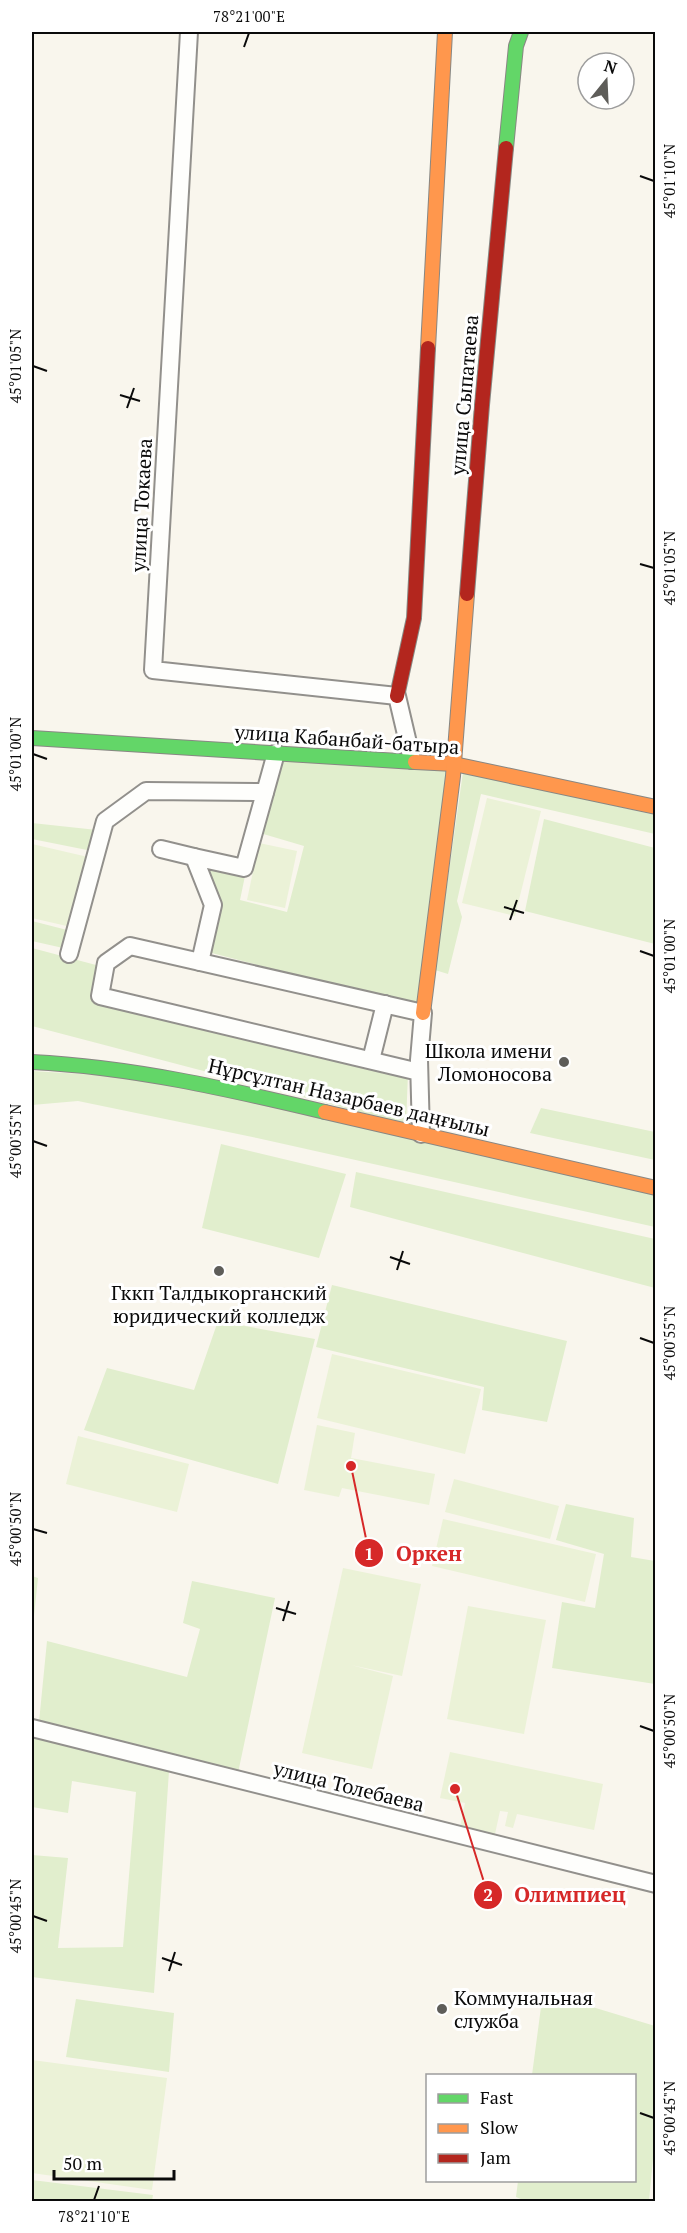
<svg xmlns="http://www.w3.org/2000/svg" width="687" height="2233" font-family="'PT Serif',serif">
  <rect width="100%" height="100%" fill="#f9f6ed"/>
  <!-- grass -->
  <g fill="#e1eecd">
    <path d="M280,757L448,771L418,1007L208,952L218,905L207,866L245,876L240,900L287,912L304,846L260,833Z"/>
    <path d="M463,772L655,815V834L481,794L457,901L462,917L448,974L435,970Z"/>
    <path d="M544,819L655,848V944L525,911Z"/>
    <path d="M32,823L97,830L92,851L32,839Z"/>
    <path d="M32,921L71,931L63,948L32,941Z"/>
    <path d="M32,948L96,965L93,998L408,1073L406,1124L32,1026Z"/>
    <path d="M32,1071L181,1080L655,1195V1227L257,1138L78,1101L32,1105Z"/>
    <path d="M541,1108L655,1132V1160L530,1133Z"/>
    <path d="M221,1144L346,1174L319,1258L202,1228Z"/>
    <path d="M356,1172L655,1239V1288L350,1207Z"/>
    <path d="M332,1285L567,1341L547,1422L482,1410L484,1387L316,1347Z"/>
    <path d="M218,1321L315,1339L278,1484L84,1430L107,1368L194,1390Z"/>
    <path d="M566,1504L634,1518L631,1557L655,1561V1684L552,1668L562,1602L595,1608L604,1554L556,1540Z"/>
    <path d="M32,1576L38,1578L32,1635Z"/>
    <path d="M192,1581L275,1598L238,1773L39,1722L47,1641L187,1677L200,1629L183,1623Z"/>
    <path d="M32,1734L169,1771L154,1993L32,1977V1855L68,1858L58,1948L123,1947L136,1792L72,1781L68,1813L32,1807Z"/>
    <path d="M543,1992L655,2026L656,2127L649,2201L528,2202L516,2197L518,2181L634,2180V2076L532,2075Z"/>
    <path d="M76,1999L174,2013L169,2072L66,2057Z"/>
    <path d="M32,2180L153,2195L152,2201H32Z"/>
  </g>
  <!-- pitch -->
  <g fill="#ebf2d7">
    <path d="M487,798L541,811L515,916L462,903Z"/>
    <path d="M259,843L297,851L285,908L247,900Z"/>
    <path d="M32,844L88,857L71,927L32,918Z"/>
    <path d="M332,1354L481,1389L465,1454L317,1418Z"/>
    <path d="M317,1425L355,1433L351,1458L435,1474L429,1505L342,1488L339,1497L304,1490Z"/>
    <path d="M78,1436L189,1464L177,1512L66,1484Z"/>
    <path d="M454,1479L559,1506L550,1539L445,1512Z"/>
    <path d="M443,1519L596,1554L585,1602L432,1566Z"/>
    <path d="M343,1568L421,1584L402,1676L351,1665L393,1676L372,1769L302,1753Z"/>
    <path d="M468,1606L546,1620L524,1734L447,1719Z"/>
    <path d="M450,1752L603,1784L594,1830L517,1814L513,1828L505,1826L508,1812L500,1811L495,1834L460,1827L465,1803L440,1798Z"/>
    <path d="M32,2060L167,2078L152,2190L32,2173Z"/>
  </g>
  <g fill="none" stroke-linecap="round" stroke-linejoin="round">
    <defs>
      <g id="street">
        <path d="M189,32L153,670L397,696L412,760"/>
        <path d="M161,849L194,857"/>
        <path d="M69,954L105,821L146,791L265,792"/>
        <path d="M200,962L213,905L194,857L244,868L276,753"/>
        <path d="M371,1060L385,1004"/>
        <path d="M419,1072L100,996L106,963L130,946L423,1013L419,1060L421,1134"/>
        <path d="M32,1728L656,1884"/>
      </g>
      <g id="fast">
        <path d="M506,148L516,46L521,32"/>
        <path d="M32,738L415,762"/>
        <path d="M32,1062C132,1067 228,1089 325,1112"/>
      </g>
      <g id="slow">
        <path d="M428,348L445,32"/>
        <path d="M415,762L454,764L656,807"/>
        <path d="M423,1013L453,776L467,594"/>
        <path d="M325,1112L656,1188"/>
      </g>
      <g id="jam">
        <path d="M467,594L482,405L506,148"/>
        <path d="M397,696L414,618L428,348"/>
      </g>
    </defs>
    <!-- street casing -->
    <use href="#street" stroke="#92908c" stroke-width="20"/>
    <!-- fast casing -->
    <use href="#fast" stroke="#888783" stroke-width="16"/>
    <!-- slow casing -->
    <use href="#slow" stroke="#888783" stroke-width="16"/>
    <!-- jam casing -->
    <use href="#jam" stroke="#888783" stroke-width="16"/>
    <!-- street -->
    <use href="#street" stroke="#fefefc" stroke-width="16"/>
    <!-- fast -->
    <use href="#fast" stroke="#63d668" stroke-width="14"/>
    <!-- slow -->
    <use href="#slow" stroke="#ff974d" stroke-width="14"/>
    <!-- jam -->
    <use href="#jam" stroke="#b3261e" stroke-width="14"/>
  </g>
  <!-- ticks -->
  <path fill="none" stroke="#0a0a0a" stroke-width="2" d="M244,47L249,33M640,176L654,181M33,366L47,371M120,395L140,401M127,408L134,388M640,564L654,568M33,754L47,759M504,907L524,913M510,920L517,900M640,951L654,956M33,1141L47,1146M390,1257L410,1264M397,1270L403,1251M640,1338L654,1343M33,1529L47,1533M276,1608L296,1614M283,1621L289,1601M640,1726L654,1731M33,1916L47,1921M162,1958L182,1965M169,1971L175,1952M640,2113L654,2118M94,2200L99,2186"/>
  <!-- markers -->
  <g fill="#5e5d59" stroke="#fff" stroke-width="2">
    <circle cx="564" cy="1062" r="6"/>
    <circle cx="219" cy="1271" r="6"/>
    <circle cx="442" cy="2009" r="6"/>
  </g>
  <g text-anchor="middle" dominant-baseline="central" stroke-width="6" stroke-linejoin="round" paint-order="stroke">
    <!-- street labels -->
    <g font-size="20" fill="#0a0a0a" stroke="#fff">
      <text transform="translate(464 395) rotate(-85)">улица Сыпатаева</text>
      <text transform="translate(141 505) rotate(-87)">улица Токаева</text>
      <text transform="translate(347 739) rotate(4)">улица Кабанбай-батыра</text>
      <text transform="translate(349 1097) rotate(13)">Нұрсұлтан Назарбаев даңғылы</text>
      <text transform="translate(349 1786) rotate(14)">улица Толебаева</text>
    </g>
    <!-- poi labels -->
    <g font-size="20" fill="#0a0a0a" stroke="#fff" text-anchor="end">
      <text x="552" y="1050">Школа имени<tspan x="552" dy="23">Ломоносова</tspan></text>
      <text x="219" y="1292" text-anchor="middle">Гккп Талдыкорганский<tspan x="219" dy="23">юридический колледж</tspan></text>
      <text x="454" y="1997" text-anchor="start">Коммунальная<tspan x="454" dy="23">служба</tspan></text>
    </g>
  </g>
  <!-- callouts -->
  <path fill="none" stroke="#d62828" stroke-width="2" d="M351 1466L369 1553M455 1789L488 1895"/>
  <g fill="#d62828" stroke="#fff" stroke-width="2">
    <circle cx="351" cy="1466" r="6"/>
    <circle cx="455" cy="1789" r="6"/>
    <circle cx="369" cy="1553" r="15"/>
    <circle cx="488" cy="1895" r="15"/>
  </g>
  <g font-size="18" text-anchor="middle" font-weight="bold" fill="#fff">
    <text x="369" y="1560">1</text>
    <text x="488" y="1901">2</text>
  </g>
  <g font-size="21" text-anchor="middle" font-weight="bold" fill="#d62828" stroke="#fff" stroke-width="6" stroke-linejoin="round" paint-order="stroke">
    <text x="429" y="1561">Оркен</text>
    <text x="570" y="1902">Олимпиец</text>
  </g>
  <!-- border -->
  <rect width="687" height="2233" fill="none" stroke="#ffffff" stroke-width="66"/>
  <!-- legend -->
  <rect x="426" y="2074" width="210" height="108" fill="#ffffff" stroke="#9d9d9d" stroke-width="1.5"/>
  <rect x="438" y="2094" width="30" height="9" fill="#63d668" stroke="#9d9d9d" stroke-width="1.5"/>
  <text x="480" y="2104" font-size="18" fill="#0a0a0a">Fast</text>
  <rect x="438" y="2124" width="30" height="9" fill="#ff974d" stroke="#9d9d9d" stroke-width="1.5"/>
  <text x="480" y="2134" font-size="18" fill="#0a0a0a">Slow</text>
  <rect x="438" y="2154" width="30" height="9" fill="#b3261e" stroke="#9d9d9d" stroke-width="1.5"/>
  <text x="480" y="2164" font-size="18" fill="#0a0a0a">Jam</text>
  <!-- north arrow -->
  <g transform="translate(606 81) rotate(18)"><circle r="28" fill="#ffffff" stroke="#9d9d9d" stroke-width="1.5"/>
  <path d="M0-4.5L10 22L0 15L-10 22Z" fill="#5e5d59"/>
  <text y="-9" font-size="16" font-weight="bold" text-anchor="middle" fill="#0a0a0a">N</text>
  </g>
  <!-- scale -->
  <path d="M54 2170v9h120v-9" fill="none" stroke="#0a0a0a" stroke-width="3"/>
  <text x="63" y="2170" font-size="18" fill="#0a0a0a" stroke="#ffffff" stroke-width="4.5" paint-order="stroke">50 m</text>
  <rect x="33" y="33" width="621" height="2167" fill="none" stroke="#0a0a0a" stroke-width="2"/>
  <g font-size="15" text-anchor="middle" fill="#0a0a0a">
    <text x="249" y="22">78°21'00"E</text>
    <text transform="translate(670 181) rotate(-90)" y="5">45°01'10"N</text>
    <text transform="translate(16 366) rotate(-90)" y="5">45°01'05"N</text>
    <text transform="translate(670 568) rotate(-90)" y="5">45°01'05"N</text>
    <text transform="translate(16 754) rotate(-90)" y="5">45°01'00"N</text>
    <text transform="translate(670 956) rotate(-90)" y="5">45°01'00"N</text>
    <text transform="translate(16 1141) rotate(-90)" y="5">45°00'55"N</text>
    <text transform="translate(670 1343) rotate(-90)" y="5">45°00'55"N</text>
    <text transform="translate(16 1529) rotate(-90)" y="5">45°00'50"N</text>
    <text transform="translate(670 1731) rotate(-90)" y="5">45°00'50"N</text>
    <text transform="translate(16 1916) rotate(-90)" y="5">45°00'45"N</text>
    <text transform="translate(670 2118) rotate(-90)" y="5">45°00'45"N</text>
    <text x="94" y="2222">78°21'10"E</text>
  </g>
</svg>
